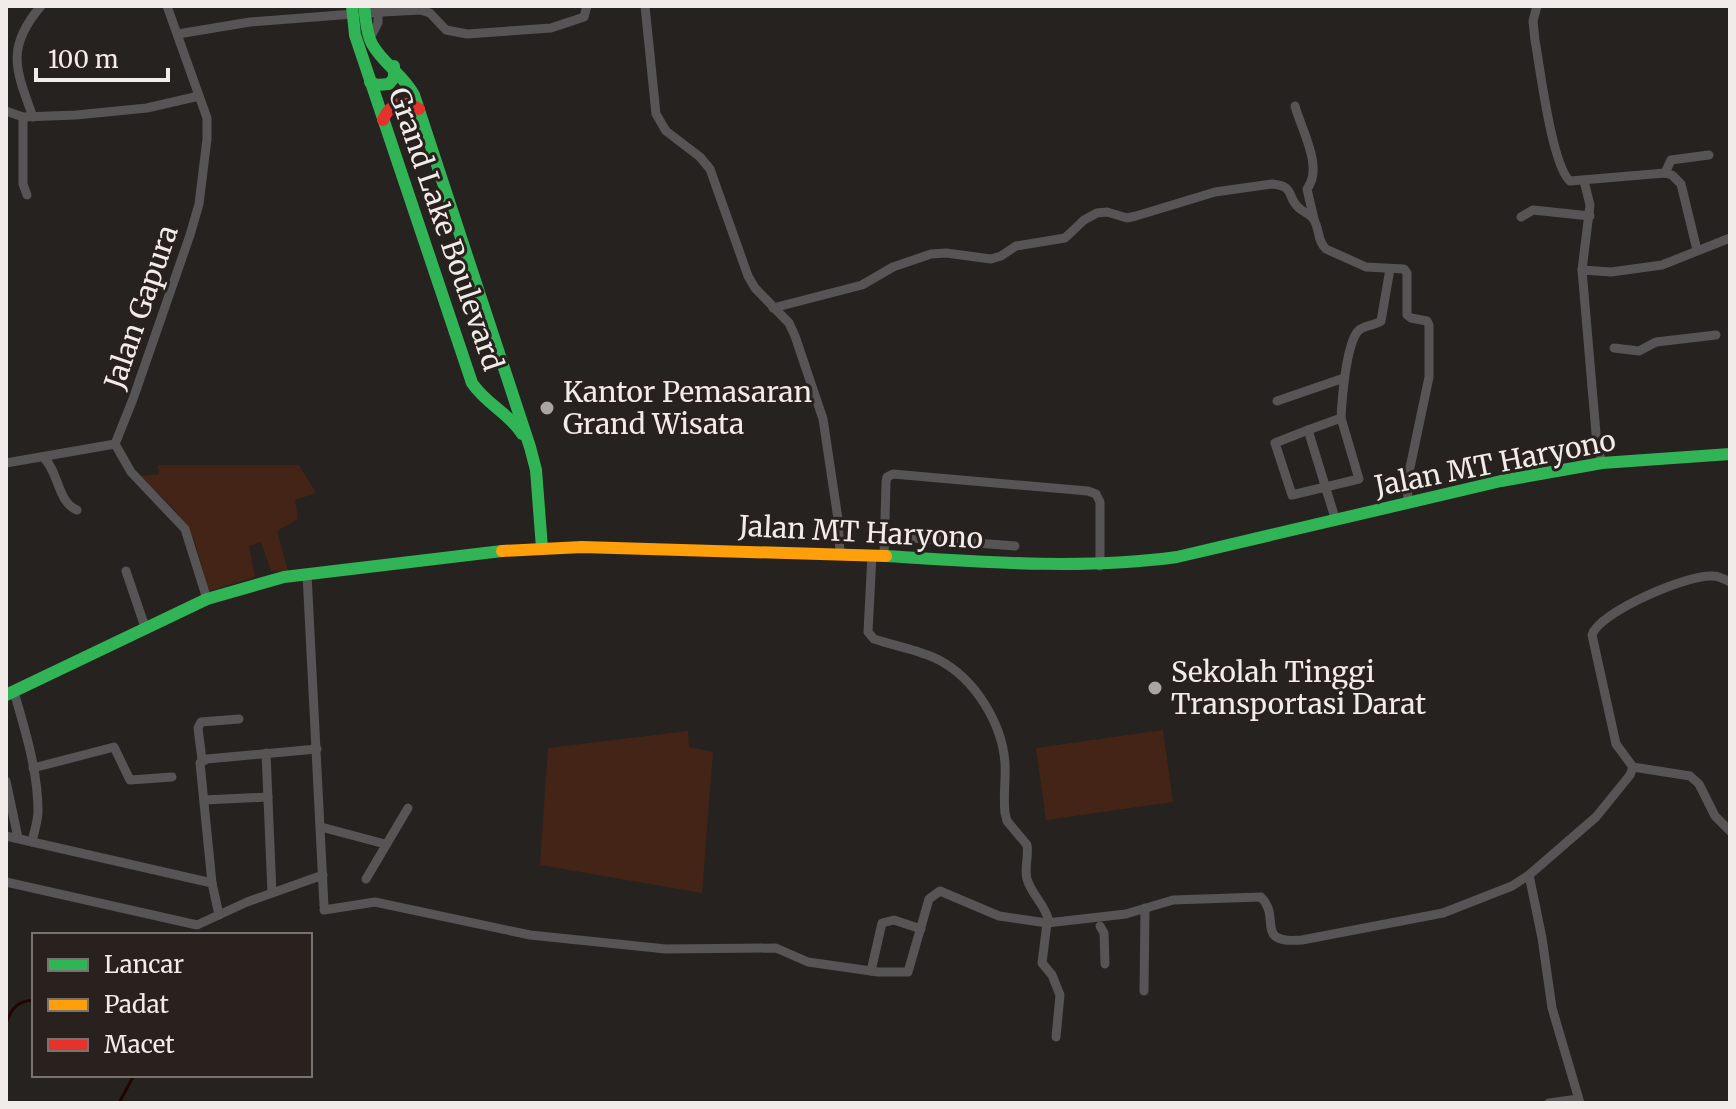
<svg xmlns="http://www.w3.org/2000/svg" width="1736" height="1109" font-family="Merriweather,serif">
  <rect width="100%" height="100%" fill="#262220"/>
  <!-- green -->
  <g fill="#442417">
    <path d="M158,465H299L316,493L295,500L298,519L277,531L288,571H271L261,542L249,546L255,577L209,591L194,539L176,511L140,476L159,474Z"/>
    <path d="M1163,730L1173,802L1046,820L1036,748Z"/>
    <path d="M688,731L689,747L713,752L702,893L540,865L548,748Z"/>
  </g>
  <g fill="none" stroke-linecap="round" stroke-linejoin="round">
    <!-- stream -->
    <g stroke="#230403" stroke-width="3">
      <path d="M6,1023C12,1008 17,1001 34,1000"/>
      <path d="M119,1103L134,1075"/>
    </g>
    <!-- street -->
    <g stroke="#565454" stroke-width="9">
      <path d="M167,6L207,118V139L199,204L190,235L133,399L115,444L131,472L185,529L207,599"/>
      <path d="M645,6L656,114L666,131L700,157L710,169L748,276L755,288L789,323L795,336L823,419L838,519L840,553"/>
      <path d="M1537,6L1533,21L1535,40C1540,68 1552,166 1570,181L1665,173L1672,175L1681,184L1697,250"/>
      <path d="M365,13L420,10L430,13L446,30L467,34L551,28L584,17L587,6"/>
      <path d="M178,34L250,22L353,14"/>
      <path d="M370,38L378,23V12"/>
      <path d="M1295,106C1301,129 1324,167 1307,189L1314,219"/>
      <path d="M6,111L23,117L76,115L147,108L199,96"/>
      <path d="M23,117V184L27,195"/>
      <path d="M33,117C16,70 5,48 41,6"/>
      <path d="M1665,173L1671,160L1709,155"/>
      <path d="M1584,181L1590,205L1582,270L1597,445L1602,463"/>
      <path d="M1521,217L1533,210L1590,216"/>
      <path d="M1582,270L1611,272L1662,265L1730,238"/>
      <path d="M773,308L862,285L893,267L931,254L946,253L991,259L1001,256L1016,246L1065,238L1084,220L1097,213L1107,212L1127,218L1136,216L1215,192L1272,184C1296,186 1286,197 1299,208C1303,212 1311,214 1314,220C1320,230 1317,241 1326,249L1366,267L1404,269L1407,273V315L1411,318L1427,321L1429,325V377L1407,482L1408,502"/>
      <path d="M1614,348L1639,351L1656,342L1716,335"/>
      <path d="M1277,401L1344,378"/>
      <path d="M1308,430L1275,443L1292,495L1359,479L1341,418"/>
      <path d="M43,457C59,471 57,502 77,510"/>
      <path d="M6,463L115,444"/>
      <path d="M1335,518L1308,430L1341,418C1342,399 1346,345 1358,331C1363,325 1374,326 1381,321L1390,269"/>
      <path d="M886,536L1015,546"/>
      <path d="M872,555L868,632L874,639C895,646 920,650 939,660C975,679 1002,723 1005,763C1006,780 1003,796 1005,813L1007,821L1027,845C1029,857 1024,867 1027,879C1032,896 1046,905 1049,922"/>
      <path d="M884,557L886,482L887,477L893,474L1088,491L1096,494L1100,502V566"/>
      <path d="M126,571L145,627"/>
      <path d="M307,574L324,906"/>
      <path d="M1730,582C1724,579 1719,576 1713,576C1688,574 1599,612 1592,635L1616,744L1633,767L1690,776L1699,784L1715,816L1730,831"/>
      <path d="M14,692C25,730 38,771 38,811C38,821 34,832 32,842"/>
      <path d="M266,753L272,893"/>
      <path d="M202,760L198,728L201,722L239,719"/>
      <path d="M33,768L114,747L130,780L172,777"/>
      <path d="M6,781L18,838"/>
      <path d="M204,800L268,797"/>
      <path d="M321,827L385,844"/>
      <path d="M6,836L212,883"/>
      <path d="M1529,875L1542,938L1552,1008L1580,1103"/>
      <path d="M366,879L408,808"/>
      <path d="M6,882L197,925L247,902L323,875"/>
      <path d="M324,910L375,902L530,935L666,949L776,948L808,962L878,972H908L929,899L940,891L999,916L1047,923L1126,914L1173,900L1261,897C1282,918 1253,944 1302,940L1443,913L1512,886L1529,875L1596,817L1630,775L1633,767"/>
      <path d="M219,915L212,883L200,763L207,759L317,749"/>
      <path d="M1047,923L1042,963L1052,975L1060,995L1056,1037"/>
      <path d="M1100,926L1104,933L1105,964"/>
      <path d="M871,971L882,923L894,920L921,929"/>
      <path d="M1144,991L1145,908"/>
      <path d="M1549,1103L1578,1099"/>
    </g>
    <!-- fast -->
    <g stroke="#30b455" stroke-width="12">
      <path d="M352,6L355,35L472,383C486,404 511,415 522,434"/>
      <path d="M364,6C366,19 366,33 372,44C383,64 404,75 414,95L530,447L536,470L542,548"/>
      <path d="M370,82L377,85L389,84L394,78V66"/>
      <path d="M886,556C982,562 1081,570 1177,557L1501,481L1602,463L1730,454"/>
      <path d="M6,695L207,599L284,577L502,551"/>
    </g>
    <!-- slow -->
    <path stroke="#ff9f0a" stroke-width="12" d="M502,551L582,547L886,556"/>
    <!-- jam -->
    <path stroke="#e5322d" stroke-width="12" d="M383,120C390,103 403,99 419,109"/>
  </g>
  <!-- markers -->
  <g fill="#aaa5a3" stroke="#28211e" stroke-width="3">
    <circle cx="547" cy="408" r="8"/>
    <circle cx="1155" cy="688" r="8"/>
  </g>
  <g text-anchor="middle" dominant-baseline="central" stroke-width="6" stroke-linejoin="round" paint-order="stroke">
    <!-- street labels -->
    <g font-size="28" fill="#f1ecea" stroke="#28211e">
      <text transform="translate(446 229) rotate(71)">Grand Lake Boulevard</text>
      <text transform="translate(141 307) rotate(-71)">Jalan Gapura</text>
      <text transform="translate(1495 463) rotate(-11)">Jalan MT Haryono</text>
      <text transform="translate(861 532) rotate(3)">Jalan MT Haryono</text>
    </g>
    <!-- poi labels -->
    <g font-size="28" fill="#f1ecea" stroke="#28211e" text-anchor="start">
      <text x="563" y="392">Kantor Pemasaran<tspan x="563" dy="32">Grand Wisata</tspan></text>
      <text x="1171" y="672">Sekolah Tinggi<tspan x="1171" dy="32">Transportasi Darat</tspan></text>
    </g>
  </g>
  <!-- border -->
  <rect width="1736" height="1109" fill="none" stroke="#f1ecea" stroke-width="16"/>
  <!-- legend -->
  <rect x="32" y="933" width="280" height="144" fill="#28211e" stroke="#787270" stroke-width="2"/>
  <rect x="48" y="959" width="40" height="12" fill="#30b455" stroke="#787270" stroke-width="2"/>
  <text x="104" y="973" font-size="24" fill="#f1ecea">Lancar</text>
  <rect x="48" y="999" width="40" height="12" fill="#ff9f0a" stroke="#787270" stroke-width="2"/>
  <text x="104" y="1013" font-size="24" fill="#f1ecea">Padat</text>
  <rect x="48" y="1039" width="40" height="12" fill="#e5322d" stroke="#787270" stroke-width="2"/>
  <text x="104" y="1053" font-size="24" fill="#f1ecea">Macet</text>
  <!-- scale -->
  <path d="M36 68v12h132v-12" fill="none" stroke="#f1ecea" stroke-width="4"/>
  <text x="48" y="68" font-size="24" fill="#f1ecea" stroke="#28211e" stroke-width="6" paint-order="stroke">100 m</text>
</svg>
